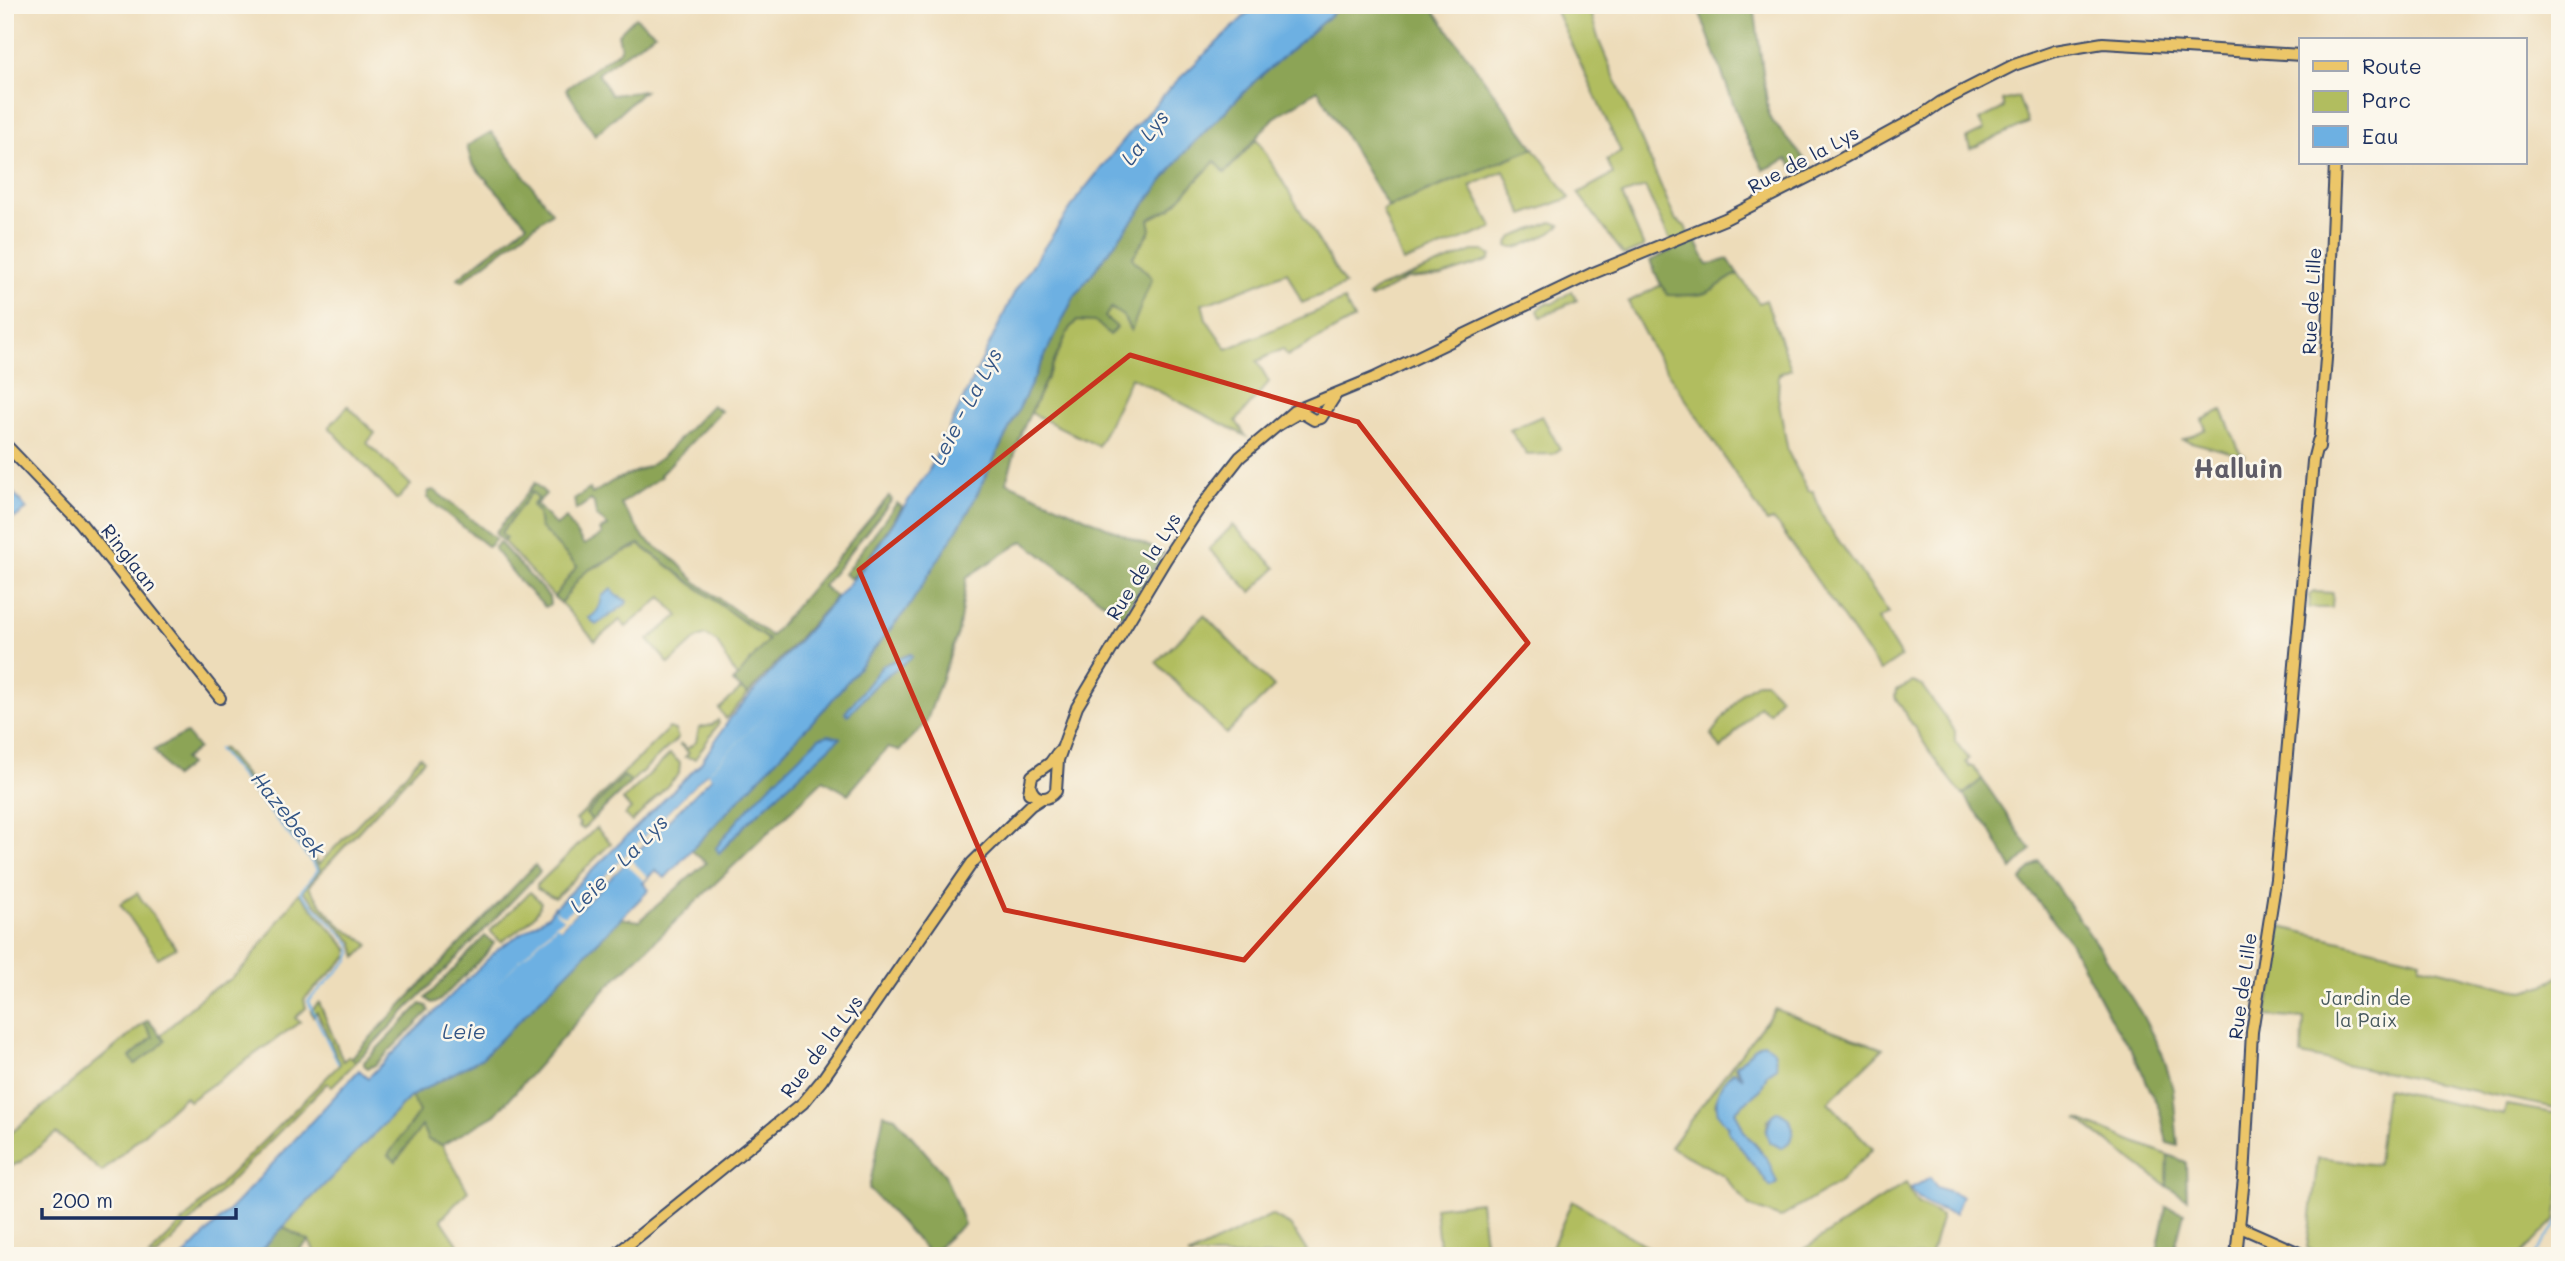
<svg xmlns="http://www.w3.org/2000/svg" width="2565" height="1261" font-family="Mali,sans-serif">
  <rect width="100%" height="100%" fill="#fbf7ec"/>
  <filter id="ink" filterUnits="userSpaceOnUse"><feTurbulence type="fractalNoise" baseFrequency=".0143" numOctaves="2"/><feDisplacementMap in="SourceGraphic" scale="14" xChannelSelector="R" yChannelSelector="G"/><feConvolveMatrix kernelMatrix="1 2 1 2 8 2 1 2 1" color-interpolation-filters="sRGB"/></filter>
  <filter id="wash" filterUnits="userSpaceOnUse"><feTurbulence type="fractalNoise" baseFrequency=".00686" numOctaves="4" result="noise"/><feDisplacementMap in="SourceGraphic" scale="28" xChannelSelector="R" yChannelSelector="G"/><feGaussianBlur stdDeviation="1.57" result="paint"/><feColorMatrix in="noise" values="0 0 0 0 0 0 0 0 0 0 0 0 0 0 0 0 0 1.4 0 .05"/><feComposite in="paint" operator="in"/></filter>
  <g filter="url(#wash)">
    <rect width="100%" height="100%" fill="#eddcb9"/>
    <!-- green -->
    <g fill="#b1bd5f" stroke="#66765e" stroke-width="2" fill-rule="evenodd">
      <path d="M1553,5H1588L1599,41L1675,219L1685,226L1691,241L1674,249L1645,187L1622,195L1644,247L1624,255L1578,193L1613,174L1607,160L1621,152Z"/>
      <path d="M2018,97L2028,123L1970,149L1967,138L1984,130L1979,120L2004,108L2002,101Z"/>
      <path d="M1257,139L1345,285L1302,303L1287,272L1211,302L1202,303L1206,319L1227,349L1344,300L1354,319L1287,356L1283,349L1257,361L1269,382L1236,421L1246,436L1131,377L1098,446L1031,413L1069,329L1076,321C1093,322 1102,323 1110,308L1123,316L1130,330L1132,258L1151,230L1149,219L1171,208L1216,160L1226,172Z"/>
      <path d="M1534,148L1570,198L1523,215L1504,171L1470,186L1493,228L1403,262L1382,210Z"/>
      <path d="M1552,222L1560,225L1551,233L1517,248H1512L1508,246L1509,241L1513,237Z"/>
      <path d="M1473,251H1484L1491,256L1488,261L1442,276L1407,279L1371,298L1368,296L1379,288Z"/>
      <path d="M1738,274L1759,303L1766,300L1791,369L1779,374L1778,397L1788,452L1808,491H1813L1825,521L1889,613L1878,619L1901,657L1880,671L1781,529L1772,520L1767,522L1653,350L1628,302L1661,285L1668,295L1708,292L1722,281Z"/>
      <path d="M1572,291L1577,300L1541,317L1538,311L1540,307L1549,303L1552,304Z"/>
      <path d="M348,406L375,433L367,443L411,485L397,500L329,427Z"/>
      <path d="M2222,410L2240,452L2245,456L2183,440L2206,429L2202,420Z"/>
      <path d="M1542,416L1560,449L1553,454L1527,455L1510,430Z"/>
      <path d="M532,492L538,498L532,505L538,513L540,527L577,566L554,597L503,541L506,538L500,533Z"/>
      <path d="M1233,525L1276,568L1251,592L1209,549Z"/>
      <path d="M638,544L769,641L737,678L717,642L705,635L696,639L669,664L648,640L678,616L662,597L626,627L620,620L595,641L561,603L579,578L588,570L606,563L620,553L636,548Z"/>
      <path d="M2314,592L2333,593L2332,608H2309L2310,595Z"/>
      <path d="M1204,615L1274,687L1226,734L1156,662Z"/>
      <path d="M1758,682H1765L1780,697L1769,713L1759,706L1721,749L1711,734L1742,693Z"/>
      <path d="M1913,682L1922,686L1955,731V741L1969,759L1966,762L1969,766H1973L1982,779L1963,795L1933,757L1895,697L1896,690Z"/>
      <path d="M741,689L748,694L726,719L719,709Z"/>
      <path d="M718,720L719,723L695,759L685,757L689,753L680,745L681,744L687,749L696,742L699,728L712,725Z"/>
      <path d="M669,728L675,730L678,738L631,782L624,776L587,814L592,820L583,829L578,826L580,824L576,820Z"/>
      <path d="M223,748L319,864L405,775L420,756L424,760L310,884V889C320,902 331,919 345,929C354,935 361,937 369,945L357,957L353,942L303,891L320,869L220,750Z"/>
      <path d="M670,754L680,763L679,774L632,822L625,815L631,809L623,800Z"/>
      <path d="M596,828L611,843L555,898L537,889V885Z"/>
      <path d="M530,892L541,902C538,919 515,932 501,942L490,931Z"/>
      <path d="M137,893L176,948L158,958L120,904Z"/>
      <path d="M299,893L348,949V956L304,999L306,1008L295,1018L300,1022L189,1101L185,1096L102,1172L56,1133L19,1163L5,1168V1138L144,1023L153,1037L130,1057L164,1040L161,1035L207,992L231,979L246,965Z"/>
      <path d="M2281,927L2421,960L2420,965L2524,991L2542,986L2560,976V1109L2301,1055L2304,1019L2266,1016L2270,991L2275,985L2277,971L2275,965Z"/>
      <path d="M319,1002L343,1061L349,1056L356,1062L332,1086L327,1083L157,1256H149L340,1064L317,1012L313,1016L311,1011Z"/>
      <path d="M1775,1009L1883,1049L1828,1102L1873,1149L1837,1184L1780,1218L1749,1206L1723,1175L1670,1147ZM1754,1049L1777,1067L1767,1074L1761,1089L1735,1111L1744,1132L1760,1149L1777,1183L1771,1187L1728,1131L1729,1126L1715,1104L1723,1083L1735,1072L1743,1078L1735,1067ZM1784,1114L1793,1129L1766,1132L1768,1120Z"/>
      <path d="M2386,1089L2504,1115L2506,1105L2560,1114V1191L2555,1220L2520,1256H2327L2307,1248L2318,1158L2377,1165Z"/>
      <path d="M411,1096L420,1112L389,1155L396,1161L422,1126L428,1140L442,1145L468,1191L441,1219L466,1256H317L309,1241L282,1227Z"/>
      <path d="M2077,1119L2168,1155L2167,1186Z"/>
      <path d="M1906,1183L1917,1203L1942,1216L1930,1256H1793Z"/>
      <path d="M1572,1201L1663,1256H1548Z"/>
      <path d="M1480,1202L1487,1256H1440L1435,1207Z"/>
      <path d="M1271,1215L1290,1225L1310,1256H1188Z"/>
    </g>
    <!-- forest -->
    <g fill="#8ca456" stroke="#546a5a" stroke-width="2" fill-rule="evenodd">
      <path d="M1342,5H1430L1534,148L1388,207L1318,90L1274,118L1225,173L1215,161L1171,208L1149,219L1151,230L1132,258L1152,278L1131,331L1123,316L1111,308L1105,317L1117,327L1110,335L1096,322L1076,321L1069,329L1022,431L1006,482L1164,553L1122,616L1023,541L967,577L958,633L926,723L899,751L887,748L848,794L823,780L608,986L495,1115L442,1145L428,1140L422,1126L396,1161L388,1155L419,1112L411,1096L482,1058L621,918L639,921L706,863L691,850L827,706L968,512L1074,297L1184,153L1255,81ZM910,654L912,657C900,667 885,674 875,685C864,696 859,706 845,713L883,665ZM840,737L746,824L724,848H716C748,801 795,771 840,737Z"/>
      <path d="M1697,5H1754L1769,117L1813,169L1799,174L1787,159L1764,170L1746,138Z"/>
      <path d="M635,17L655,33L598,73L611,95L644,91L595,135L566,89L621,49L618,34Z"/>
      <path d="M491,132L552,212L462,281L458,278L527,224L472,164L467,146Z"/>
      <path d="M1695,239L1708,265L1728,259L1738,274C1727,279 1718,287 1708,292C1697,297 1681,295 1668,295L1661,285L1650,261Z"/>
      <path d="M712,405L721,411L660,475L661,477L621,504L645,539L677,562L696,582L771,636L889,496L892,500L823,586L836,597L748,694L733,682L768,640L639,544L588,570L579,578L561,603L554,597L577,566L540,527L538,513L532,505L538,498L532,492L501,533L506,538L503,541L495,533L535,483L546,494L536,504L556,526L566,518L584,545L602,535L600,530L608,526L596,515L594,503L591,500L576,510L574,499L590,489L592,494L613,481L649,466L662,457Z"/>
      <path d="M434,490L496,539L488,547L427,498L429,491Z"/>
      <path d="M897,503L902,507L861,569L851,579L844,574Z"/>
      <path d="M499,542L549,597L550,604L545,607L522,584L494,549Z"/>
      <path d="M186,733L198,748L184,759L189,765L174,777L154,750Z"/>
      <path d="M624,776L631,782L592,820L586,814Z"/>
      <path d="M1982,779L2031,850L2012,869L1989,828L1963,795Z"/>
      <path d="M2039,861L2102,952L2141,1013L2163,1055L2173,1089L2178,1146L2167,1143L2160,1111L2132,1050L2112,1021L2070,942L2021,880L2027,872Z"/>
      <path d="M535,865L540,872L356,1062L351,1058Z"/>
      <path d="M485,936L494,943L487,953L439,1001L432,1003L426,998Z"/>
      <path d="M421,1004L427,1006L429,1011L375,1065L368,1068L364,1065V1062Z"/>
      <path d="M148,1020L165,1040L158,1048L135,1064L130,1057L153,1037L144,1023Z"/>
      <path d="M884,1114L895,1117L945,1175L964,1224L930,1254L869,1189Z"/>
      <path d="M2168,1155L2186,1162L2187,1199L2167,1186Z"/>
      <path d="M2166,1207L2184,1213L2173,1256H2156Z"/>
      <path d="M282,1227L309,1241L292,1256H255Z"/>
    </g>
    <!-- water -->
    <g fill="#6db0e2" stroke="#4470a0" stroke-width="2" fill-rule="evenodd">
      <path d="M1256,5H1342L1255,81L1184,153L1074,297L968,512L908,608L827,706L665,878L655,870L643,883L649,890L482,1058L411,1096L255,1256H184L240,1199L359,1070L368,1078L498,949L549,915L554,907L556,910L555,907L700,764L731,717L862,569L929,470L1015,291L1078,197L1131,131L1174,84ZM707,773L711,778L561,927L560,923Z"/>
      <path d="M5,483L27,509L15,518L5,506Z"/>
      <path d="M612,589L616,595L627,601L626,604L596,625L589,618C598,613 601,606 602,596Z"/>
      <path d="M911,654L912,657C900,667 886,674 875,685C865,694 858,706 848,715L845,713L883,665Z"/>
      <path d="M829,735L840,738L746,824L719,853L716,848C745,808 782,773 819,738Z"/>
      <path d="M1764,1043L1774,1050L1777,1067L1767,1074L1761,1089L1735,1111L1744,1132L1768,1160L1777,1183L1771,1187L1728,1131L1729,1126C1708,1111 1716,1085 1734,1071L1743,1078L1736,1066L1759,1044Z"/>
      <path d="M1778,1111C1791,1116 1796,1129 1791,1141L1781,1148L1770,1142L1766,1132L1772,1115Z"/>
      <path d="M1930,1178L1937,1187L1962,1196L1955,1214C1936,1209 1921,1205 1911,1188Z"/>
    </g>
    <!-- pier -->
    <path fill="#eddcb9" d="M768,712L708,773L711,777L629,858L648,877L644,881L625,863L560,928L557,925L495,985L558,922L564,919L557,914L554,907L558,913L565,916Z"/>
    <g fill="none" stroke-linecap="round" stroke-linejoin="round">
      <!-- stream -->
      <g stroke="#6db0e2" stroke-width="2">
        <path d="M218,749L318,870L300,892L350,943L352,953L349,960L308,1001L338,1063"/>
        <path d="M2534,1256L2553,1230L2560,1217"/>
      </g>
    </g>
  </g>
  <g filter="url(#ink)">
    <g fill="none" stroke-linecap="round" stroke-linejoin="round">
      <defs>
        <g id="major">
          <path d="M1278,425L1294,411L1374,378L1591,274L1725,219L1812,175L1922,115L1941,102L2014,65L2055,51L2103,43L2301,55"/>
          <path d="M5,444L79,521L220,698"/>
          <path d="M2319,447L2328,333L2335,163"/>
          <path d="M1030,786C1034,800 1047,802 1056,791L1058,760L1077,707L1166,559L1197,512L1240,457L1278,425L1297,414H1304L1314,420L1321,418L1335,396"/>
          <path d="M1029,793L1032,776L1050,763L1058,752"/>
          <path d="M2240,1227L2306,1256"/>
          <path d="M614,1256L803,1103L822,1080L972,863L1031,805L1042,798"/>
          <path d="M2236,1256L2244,1178L2252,1032L2276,879L2313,461L2318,441"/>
        </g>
      </defs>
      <!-- major casing -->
      <use href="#major" stroke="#3a496c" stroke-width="14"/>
      <!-- major -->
      <use href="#major" stroke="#ecc669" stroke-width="10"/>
    </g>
  </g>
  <!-- marked area -->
  <path fill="none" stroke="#c8321e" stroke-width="5" stroke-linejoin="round" d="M1130,355L1358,422L1528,643L1244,960L1005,910L859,570Z"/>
  <g text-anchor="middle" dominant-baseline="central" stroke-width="5" stroke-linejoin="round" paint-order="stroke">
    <!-- street labels -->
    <g font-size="19" fill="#1b2f5e" stroke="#fbf7ec">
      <text transform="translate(1803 159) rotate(-28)">Rue de la Lys</text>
      <text transform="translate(2311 301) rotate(-87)">Rue de Lille</text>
      <text transform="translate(130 557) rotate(52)">Ringlaan</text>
      <text transform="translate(1143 566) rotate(-58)">Rue de la Lys</text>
      <text transform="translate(2242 986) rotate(-82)">Rue de Lille</text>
      <text transform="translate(821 1046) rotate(-53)">Rue de la Lys</text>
    </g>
    <!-- park labels -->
    <g font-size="19" fill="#485a5e" stroke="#fbf7ec">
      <text x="2366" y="997">Jardin de<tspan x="2366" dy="22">la Paix</tspan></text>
    </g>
    <!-- water labels -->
    <g font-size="21" font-style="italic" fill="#345686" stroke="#fbf7ec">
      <text transform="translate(1144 137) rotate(-52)">La Lys</text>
      <text transform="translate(965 406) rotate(-62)">Leie - La Lys</text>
      <text transform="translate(289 814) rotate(51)">Hazebeek</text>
      <text transform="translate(618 863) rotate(-45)">Leie - La Lys</text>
      <text x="464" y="1030">Leie</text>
    </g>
    <!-- district labels -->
    <g font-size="26" font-weight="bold" fill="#5f5c67" stroke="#fbf7ec">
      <text x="2238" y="468">Halluin</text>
    </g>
  </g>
  <!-- margin -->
  <rect width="2565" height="1261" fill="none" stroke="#fbf7ec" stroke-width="28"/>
  <!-- legend -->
  <rect x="2299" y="38" width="228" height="126" fill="#fbf7ec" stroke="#a1a7b3" stroke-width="2"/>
  <rect x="2313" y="61" width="35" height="10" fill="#ecc669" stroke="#a1a7b3" stroke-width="2"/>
  <text x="2362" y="74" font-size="21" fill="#1b2f5e">Route</text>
  <rect x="2313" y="91" width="35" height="21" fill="#b1bd5f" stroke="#a1a7b3" stroke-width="2"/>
  <text x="2362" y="108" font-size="21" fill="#1b2f5e">Parc</text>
  <rect x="2313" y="126" width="35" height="21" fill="#6db0e2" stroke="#a1a7b3" stroke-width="2"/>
  <text x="2362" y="144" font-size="21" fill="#1b2f5e">Eau</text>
  <!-- scale -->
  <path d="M42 1208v10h194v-10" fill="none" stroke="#1b2f5e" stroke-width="3.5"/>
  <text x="52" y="1208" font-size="21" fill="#1b2f5e" stroke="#fbf7ec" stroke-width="5" paint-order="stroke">200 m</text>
</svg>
